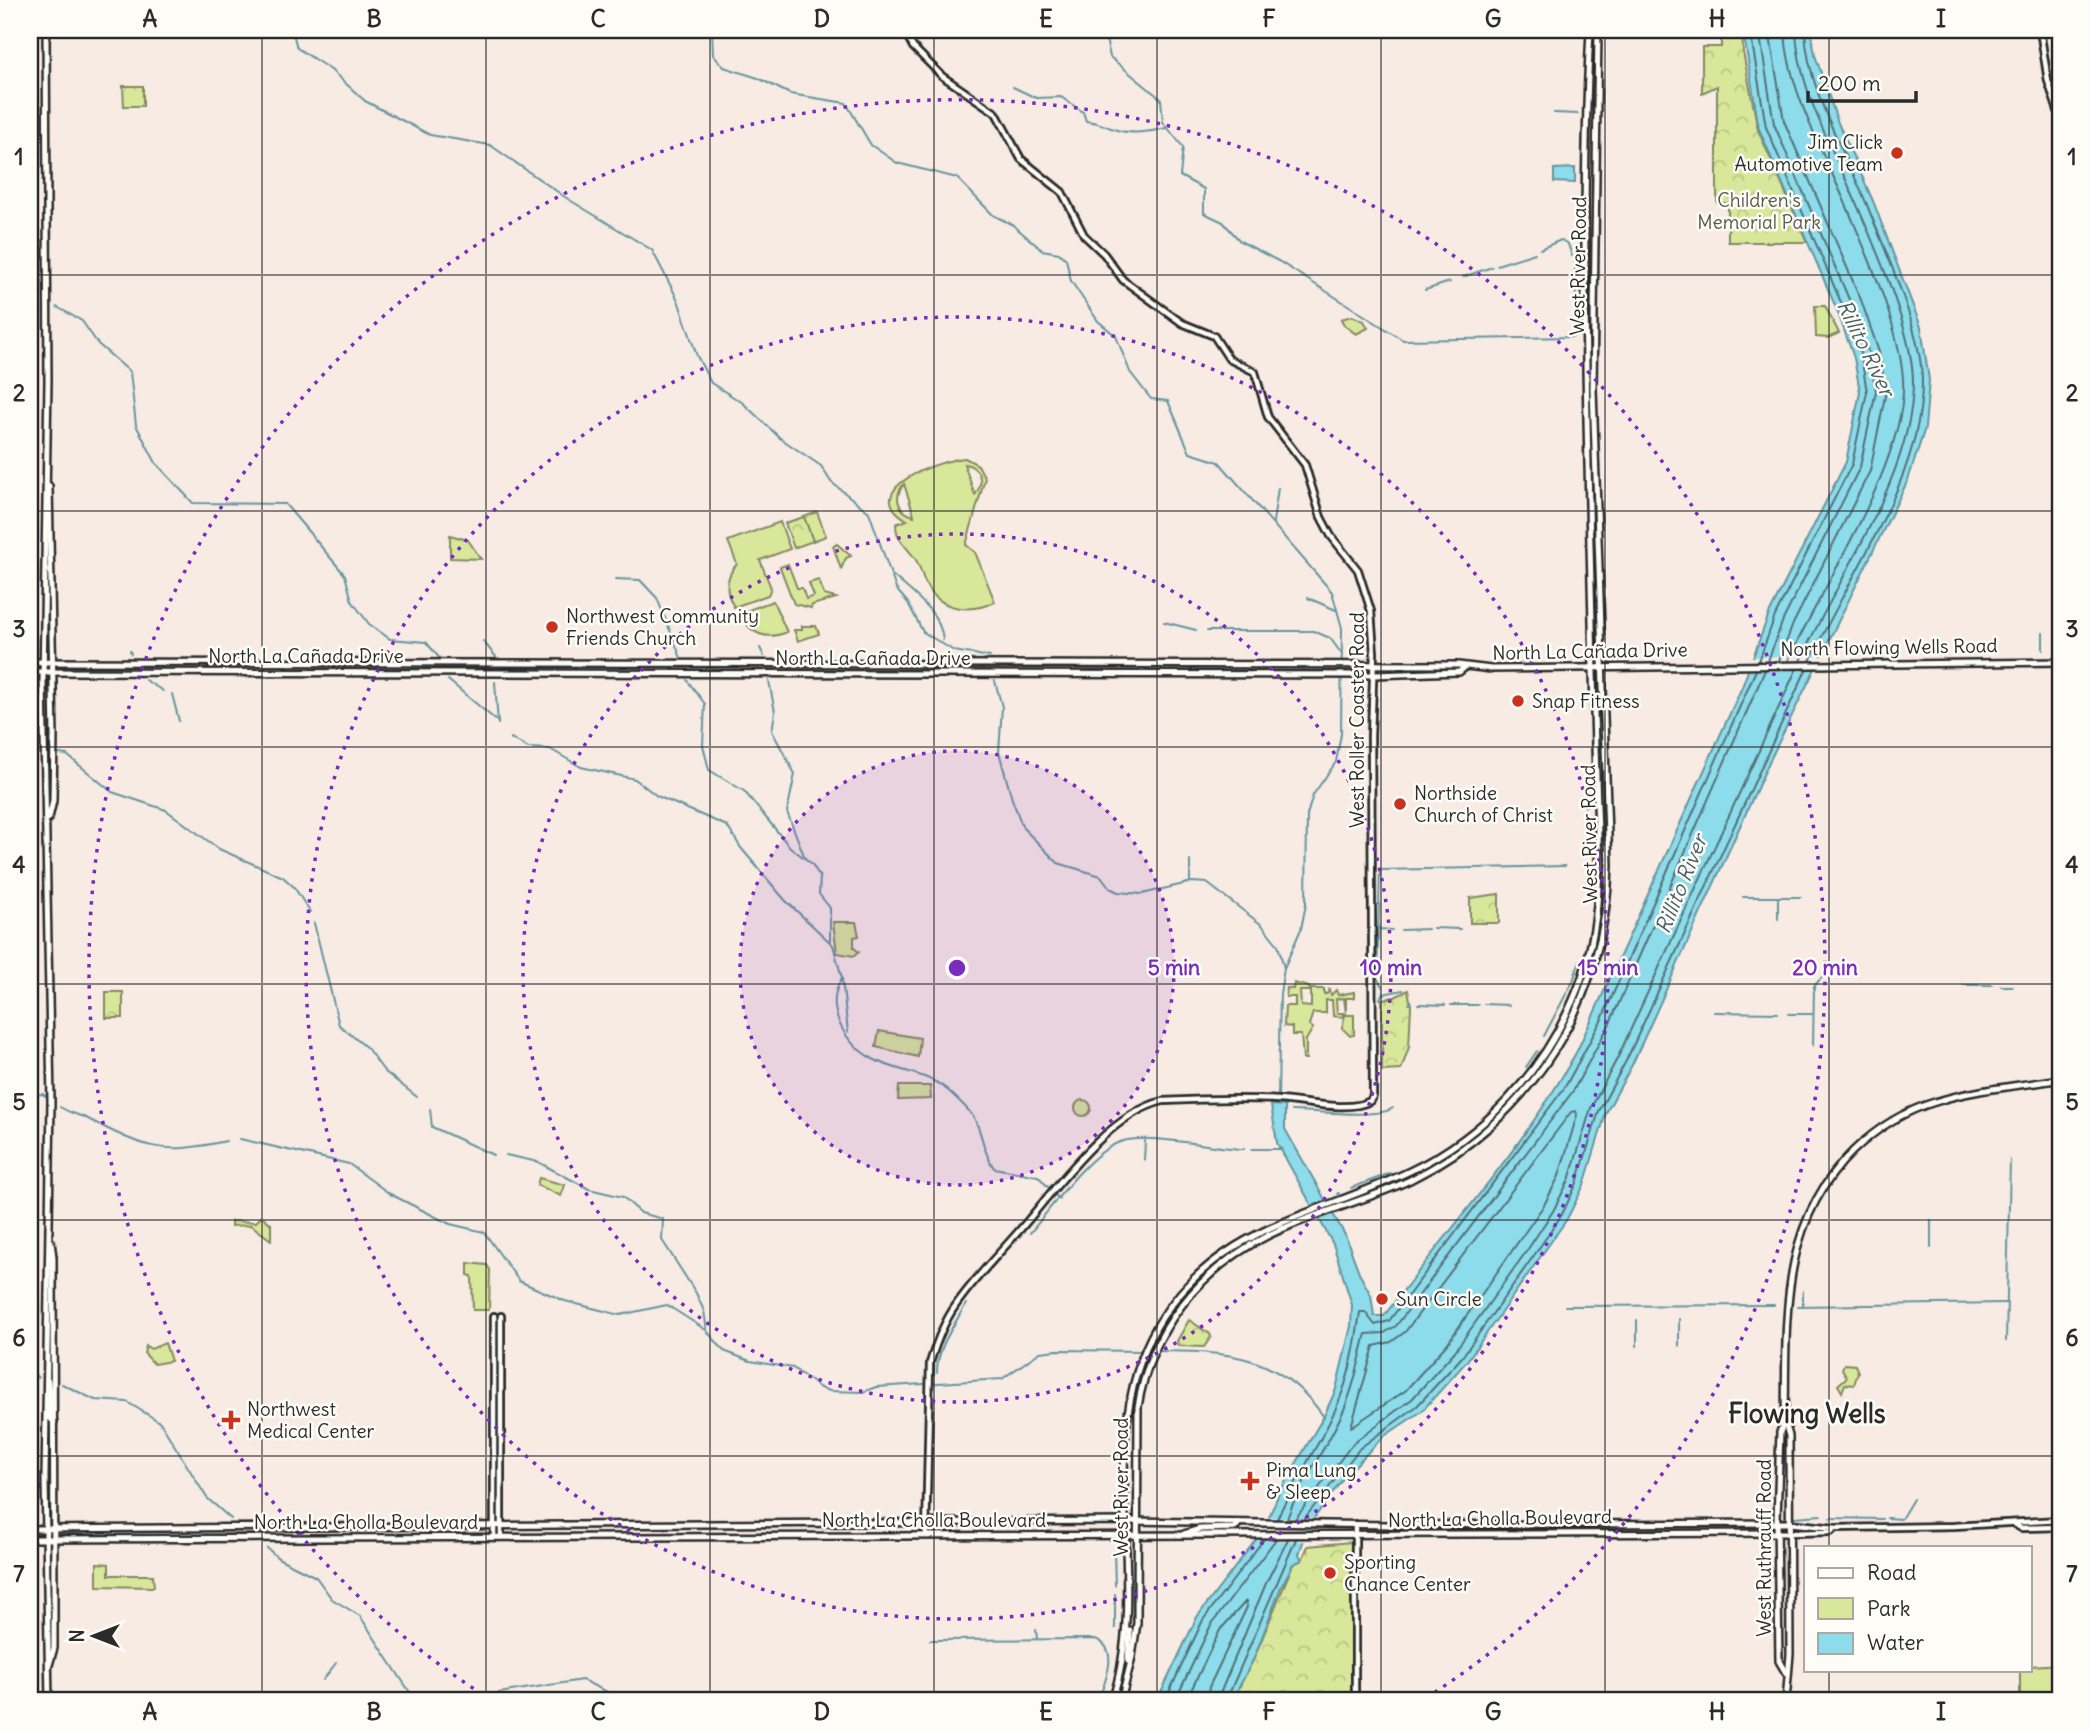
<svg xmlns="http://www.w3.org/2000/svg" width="2091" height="1731" font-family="Delius,sans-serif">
  <defs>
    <pattern id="forest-crowns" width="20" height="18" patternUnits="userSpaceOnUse" patternTransform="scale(1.75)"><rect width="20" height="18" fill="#d8e79a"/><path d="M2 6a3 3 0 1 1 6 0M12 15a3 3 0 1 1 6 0" fill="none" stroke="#bac685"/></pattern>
  </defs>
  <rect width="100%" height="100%" fill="#f7ebe4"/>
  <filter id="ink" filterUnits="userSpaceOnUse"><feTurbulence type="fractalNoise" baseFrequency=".0143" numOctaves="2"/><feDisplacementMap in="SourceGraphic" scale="14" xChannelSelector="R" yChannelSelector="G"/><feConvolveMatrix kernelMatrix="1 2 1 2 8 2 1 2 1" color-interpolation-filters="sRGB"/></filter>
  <g filter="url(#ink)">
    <!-- green -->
    <g fill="#d8e79a" stroke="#828962" stroke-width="2" fill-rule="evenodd">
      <path d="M1815,306H1825L1839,333L1828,338L1816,337Z"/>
      <path d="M1352,316L1364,321L1368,328L1356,334L1344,325L1341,319Z"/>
      <path d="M965,458L978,465L985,478L966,545L975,552L995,602C971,613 941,611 927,586C922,578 921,568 916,560C907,546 896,541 896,524L907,520C856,489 940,460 965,458ZM964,464C980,466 985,482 975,495ZM904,484L914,515V516C898,512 893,497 904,484Z"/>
      <path d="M817,512L826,536L813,541L804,517Z"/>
      <path d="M780,522L790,549L760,560L771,588L768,595L734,607C725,592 724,578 737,564L728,541Z"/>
      <path d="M450,535L468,540L481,559L450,558Z"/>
      <path d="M837,544L851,556L846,558L841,569L833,546Z"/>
      <path d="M788,564L797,588H802L806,599L814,596L809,583L819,580L824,595L836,598L812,605L811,608L794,604L780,567Z"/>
      <path d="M773,601L787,632C766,641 749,634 740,613Z"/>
      <path d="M802,626H816L819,634L798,641L794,630H802Z"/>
      <path d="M833,922H856L859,936L854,937V948L859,952L854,956L837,953Z"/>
      <path d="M1294,983L1309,987L1310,991H1300L1301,1006L1311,1007V989H1324V994H1327L1329,990L1331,995L1336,990L1338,995L1354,992V998H1346V1014L1344,998L1336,999L1337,1013H1343V1017L1333,1016L1332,1000H1326V1013H1313L1309,1025L1313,1028L1306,1040V1059H1303L1301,1035H1292V1027L1284,1026L1285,1006H1295V997H1286L1287,988L1293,989Z"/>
      <path d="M879,1031L920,1038L918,1057L876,1047Z"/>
      <path d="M899,1086H930L931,1099L898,1100Z"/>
      <circle cx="1083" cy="1108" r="8"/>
      <path d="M539,1178L565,1185L561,1196L537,1185Z"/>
      <path d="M262,1216L271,1224V1240L251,1225L231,1226V1221L256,1222Z"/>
      <path d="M468,1263L487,1265L490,1270L489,1310H473L472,1276L468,1275Z"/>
      <path d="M165,1343L171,1361L154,1364L144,1353L146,1346L151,1349Z"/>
      <path d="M1844,1364L1855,1365L1858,1372L1854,1385L1845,1384L1842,1392L1838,1385L1847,1377L1842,1369Z"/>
      <path d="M97,1563L109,1564V1575H153L154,1587L97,1586Z"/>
      <path d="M2061,1664V1701H2020V1670H2030V1666Z"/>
    </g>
    <!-- forest -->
    <g fill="url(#forest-crowns)" stroke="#828962" stroke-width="2">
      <path d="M1721,30H1742L1743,52L1758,130L1807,242H1728V203H1717V86L1702,93V47H1721Z"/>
      <path d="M123,86H143V106H124Z"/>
      <path d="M804,517L813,541L794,548L785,523Z"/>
      <path d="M1499,894V923H1470V898Z"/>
      <path d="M1408,990L1411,1006L1409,1047L1401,1070L1382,1071V999L1395,997Z"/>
      <rect x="106" y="992" width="17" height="26"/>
      <path d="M1345,1015H1354V1035L1350,1036L1342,1028Z"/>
      <path d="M1189,1320L1210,1334L1211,1337L1204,1347L1178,1346L1177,1341Z"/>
      <path d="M1351,1542L1352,1701H1232L1254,1658L1293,1564L1302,1560L1308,1546Z"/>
    </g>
    <!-- water -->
    <g fill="#8ddceb" stroke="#66959e" stroke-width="2">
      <path d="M1743,30H1811L1815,55L1838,123L1873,201L1921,327L1929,380L1925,428L1908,480L1769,762L1632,1065L1606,1113L1584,1185L1567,1219L1467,1361L1422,1411L1383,1437L1345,1476L1309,1525L1299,1554L1302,1560L1293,1564L1281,1587L1254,1658L1232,1701H1157L1197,1617L1264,1529L1279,1493L1324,1416L1336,1389L1351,1326L1352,1305L1333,1244L1277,1143L1271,1105L1285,1106V1129L1345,1235L1360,1275L1371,1295L1374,1316H1384C1449,1229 1525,1146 1577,1051L1742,687L1769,614L1846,462L1860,392L1854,358L1837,310L1759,129Z"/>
      <path d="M1575,168V183L1554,182V169Z"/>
    </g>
    <!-- pier -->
    <g fill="#f7ebe4">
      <path d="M1823,656L1817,670L1744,671L1749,657Z"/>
      <path d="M1266,1517L1318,1518L1307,1541L1250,1540Z"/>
    </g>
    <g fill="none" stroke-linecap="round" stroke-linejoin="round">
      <!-- shore -->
      <g stroke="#527278" stroke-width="2">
        <path d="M1750,30L1766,127L1843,307L1861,356L1867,392L1852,464L1775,616L1759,661"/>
        <path d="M1759,30L1774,124L1851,304L1869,354L1876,391L1860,467L1783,620L1768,661"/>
        <path d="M1769,30L1784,121L1861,300L1879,352L1886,391L1870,471L1793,624L1779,661"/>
        <path d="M1785,30C1787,89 1825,155 1848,209C1869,259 1899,325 1903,379C1908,460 1822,586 1788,661"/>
        <path d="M1796,30C1798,90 1834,150 1857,205C1877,251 1913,333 1913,382C1913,475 1838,577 1800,661"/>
        <path d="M1805,30C1807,90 1844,149 1867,205C1886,253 1922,331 1922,382C1922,479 1849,574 1810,661"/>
        <path d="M1576,1111L1577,1115L1559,1176L1544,1205L1447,1344L1405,1391L1351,1427L1374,1346L1391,1342L1405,1332L1571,1112Z"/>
        <path d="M1277,1519C1296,1476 1326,1437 1342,1393C1352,1367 1356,1339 1360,1312H1365L1375,1325L1389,1321L1565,1087L1602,1019L1756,670"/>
        <path d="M1287,1519C1299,1484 1322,1455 1338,1422C1353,1394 1358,1364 1366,1334L1384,1333L1396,1326L1573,1091L1610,1023L1765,670"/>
        <path d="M1295,1519L1354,1442L1412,1399L1455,1351L1528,1249L1553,1211L1569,1180L1591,1108L1618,1057L1796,670"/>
        <path d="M1304,1519L1360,1448L1417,1406L1462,1357L1535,1254L1561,1216L1577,1183L1599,1111L1626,1061L1806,670"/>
        <path d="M1165,1701L1203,1620L1264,1539"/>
        <path d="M1175,1701L1211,1625L1276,1539"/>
        <path d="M1186,1701L1220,1630L1246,1601L1247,1607L1209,1687L1207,1701"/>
        <path d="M1217,1701L1267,1581L1288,1539"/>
        <path d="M1226,1701L1296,1539"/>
      </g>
      <!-- stream -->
      <g stroke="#66959e" stroke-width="2">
        <path d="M287,30L293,33L297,48L331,70L365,101L430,135L490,145L568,199L652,250L678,300L697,356L711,383L743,403L780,438L821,466L831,482L869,512L896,589L908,603L923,632L954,651L990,657"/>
        <path d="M712,30L713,55L724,67L758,78L790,94L846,103L871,145L897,163L957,178L993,215L1013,225L1042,250L1059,253L1066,259L1071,281L1098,321L1116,336L1130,372L1151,399L1168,401L1190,453L1219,462L1332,592L1342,628L1341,734L1336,762L1313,795L1307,815L1306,904L1301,929L1284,968"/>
        <path d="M1104,30L1110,57L1161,99L1163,122L1183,147L1180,176L1204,189V213L1223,222L1240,241L1280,262L1403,340L1573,337L1577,333L1575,262"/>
        <path d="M1013,87L1036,98L1061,97L1083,112L1086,121C1100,122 1102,125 1114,129C1129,135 1151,132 1166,128"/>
        <path d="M1554,113L1578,114"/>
        <path d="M1540,249L1561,240L1568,244L1572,256"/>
        <path d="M1497,265L1535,253"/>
        <path d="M1463,277L1492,267"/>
        <path d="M1425,290L1450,282"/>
        <path d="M57,307L82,321L98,344L130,372L136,425L156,463L193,503L285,504L345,575L352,601L369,624L390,639L426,642L441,660"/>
        <path d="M1273,522L1278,488"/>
        <path d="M892,575C911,592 941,612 943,640"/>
        <path d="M615,579L640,580L657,598L681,658"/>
        <path d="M1308,598L1336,610"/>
        <path d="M1164,622L1196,630"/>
        <path d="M1207,631H1313L1330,638L1341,653"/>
        <path d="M483,641L496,657"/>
        <path d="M760,648L764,656"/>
        <path d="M2043,650V633"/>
        <path d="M130,651L131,654"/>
        <path d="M145,680L163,691"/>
        <path d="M448,680L498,722"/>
        <path d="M687,680L705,704L703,745L709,770L744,791L790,847L812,864L820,877L819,894L830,908V940"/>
        <path d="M769,681L775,712L772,731L795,774L787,812L805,858"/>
        <path d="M995,681L1002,707L999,752L1012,799L1023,828L1058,863L1101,876L1110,888L1118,892L1142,894L1192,882L1207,883L1262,925L1278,945L1284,968L1280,994L1278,1096"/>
        <path d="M495,682L498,724"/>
        <path d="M30,694L32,682"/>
        <path d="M172,694L179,721"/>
        <path d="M30,727L37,739"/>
        <path d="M512,740L511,738L528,748L550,749L581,767L635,779L657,796L727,826L741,848L785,900L833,945L842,978C823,1008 845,1044 873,1059C899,1073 930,1072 952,1094C959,1101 969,1109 974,1118C983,1134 983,1153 994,1168L1038,1176L1059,1199"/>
        <path d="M59,754L67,755L112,792L166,810L219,849L283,877L294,887L310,912"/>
        <path d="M1190,881V861"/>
        <path d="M1743,897H1801"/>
        <path d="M1778,919V899"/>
        <path d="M314,923L339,1025L367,1048L384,1071L417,1097"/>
        <path d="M1433,928L1460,929"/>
        <path d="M1379,929L1392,930"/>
        <path d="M1401,930L1428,929"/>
        <path d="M842,979L848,1032"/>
        <path d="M1963,985H1992"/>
        <path d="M2001,986H2013"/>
        <path d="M1383,988L1377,978L1380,870L1565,866"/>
        <path d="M1383,994L1403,990"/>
        <path d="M1380,999L1383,992"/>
        <path d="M1409,1004H1411"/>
        <path d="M1418,1004L1445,1005"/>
        <path d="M1484,1004L1509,1005"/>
        <path d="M1451,1005H1478"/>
        <path d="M1714,1012L1778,1013"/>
        <path d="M1788,1014H1813"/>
        <path d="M1544,1036L1573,981L1580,960"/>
        <path d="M1813,1046L1814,986L1828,971"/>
        <path d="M1526,1067L1537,1051"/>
        <path d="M30,1096L42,1094L46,1096"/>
        <path d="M60,1107C69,1113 80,1115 90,1120C147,1149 162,1155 226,1141"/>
        <path d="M430,1109L432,1127L493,1155"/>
        <path d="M1292,1111C1313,1111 1378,1119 1393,1108"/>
        <path d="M240,1139L349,1164L390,1194L450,1224L484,1232L519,1281L565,1301L620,1315L667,1305L706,1330"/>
        <path d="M1251,1149H1282"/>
        <path d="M506,1155L538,1162L589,1189L623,1197L641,1213L663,1219L662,1240L696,1293L704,1311L707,1331L724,1351L750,1361L793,1368L820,1388L830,1391L863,1392L876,1387L1002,1379L1040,1352L1057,1350L1144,1351"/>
        <path d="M1144,1160L1145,1141"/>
        <path d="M1351,1188L1391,1173"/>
        <path d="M1337,1194L1339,1193"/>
        <path d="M1931,1220V1248"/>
        <path d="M1030,1233C1052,1207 1088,1153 1120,1142C1149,1132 1211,1148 1244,1149"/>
        <path d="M1803,1291V1306"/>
        <path d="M1565,1306L1774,1305"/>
        <path d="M1798,1306L2006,1303"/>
        <path d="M1679,1319V1346"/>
        <path d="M1637,1320V1346"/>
        <path d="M2006,1341L2010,1160"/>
        <path d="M1149,1351C1223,1352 1277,1350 1324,1417"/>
        <path d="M30,1369L38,1378"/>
        <path d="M937,1373C936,1349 955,1324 966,1304"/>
        <path d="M62,1384L95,1400L127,1402L160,1422L207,1498L231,1519"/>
        <path d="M1795,1517L1821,1515"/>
        <path d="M1830,1518L1882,1519"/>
        <path d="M1887,1518L1901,1519L1913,1499"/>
        <path d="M267,1548L278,1558L316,1577L332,1599L360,1616L413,1697L428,1701"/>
        <path d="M1114,1552L1115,1585"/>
        <path d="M1115,1628V1594"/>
        <path d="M1036,1630L1037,1639"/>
        <path d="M930,1640L1095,1639C1121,1648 1105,1682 1098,1701"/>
        <path d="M323,1680L336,1663"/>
        <path d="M493,1701L499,1693L582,1680L626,1701"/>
      </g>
      <defs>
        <g id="secondary">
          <path d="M904,30L913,47L942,76L996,113L1021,159L1062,192L1084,235L1104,254L1123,280L1182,323L1214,336L1229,359L1255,372L1268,417L1305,465L1321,517L1331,536L1358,570L1371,611L1374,653L1371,736L1373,1096L1370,1101C1349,1113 1301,1101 1278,1100C1240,1098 1201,1099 1163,1101C1106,1115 1056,1189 1018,1232C997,1256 974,1279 956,1305C943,1323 936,1343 930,1363L926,1535"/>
          <path d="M2040,30L2048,81L2061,120"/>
          <path d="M1788,1523L1835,1528L1954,1526L2061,1520"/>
          <path d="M1355,1524V1701"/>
          <path d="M2014,1524L2021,1528L2061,1527"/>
          <path d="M1789,1533L1831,1532L1835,1528"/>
          <path d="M494,1537V1316"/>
          <path d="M501,1537V1316"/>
        </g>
        <g id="primary">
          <path d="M46,30L48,381L43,680L51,1101L45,1478L49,1701"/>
          <path d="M30,662L1458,665L1491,669L2061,662"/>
          <path d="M30,672L1374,675L1459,672L1464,668"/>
          <path d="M49,818L53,801L54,735L49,486"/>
          <path d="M48,1381L50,1418L54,1422"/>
          <path d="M1784,1423L1780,1432L1777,1519L1779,1661L1786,1673"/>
          <path d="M30,1529L1126,1521L1390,1525L1788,1523"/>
          <path d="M1184,1534L1200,1529L1235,1528L1239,1523"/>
          <path d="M30,1539L1788,1533"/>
          <path d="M1126,1631H1130L1128,1661"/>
          <path d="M49,1665L54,1648V1608L53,1257L51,1242"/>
          <path d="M1112,1701C1152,1580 1091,1440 1157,1326C1216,1225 1316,1217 1412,1170C1484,1135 1541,1074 1573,1000C1607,923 1598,856 1596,775C1594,724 1593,673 1592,622C1587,425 1580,227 1590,30"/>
          <path d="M1121,1701L1132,1657L1137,1623L1138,1407C1150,1331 1199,1270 1267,1236C1312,1213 1364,1202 1410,1180C1531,1121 1607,999 1609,865L1593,389L1598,30"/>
          <path d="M1786,1701L1790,1654L1789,1436L1785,1422C1787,1323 1777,1226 1853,1151C1876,1129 1904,1111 1935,1102C1975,1089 2020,1086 2061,1079"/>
        </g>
      </defs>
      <!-- secondary casing -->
      <use href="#secondary" stroke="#2b2b2b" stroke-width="10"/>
      <!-- primary casing -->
      <use href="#primary" stroke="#2b2b2b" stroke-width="10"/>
      <!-- secondary -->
      <use href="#secondary" stroke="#fdfcf7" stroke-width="4.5"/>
      <!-- primary -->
      <use href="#primary" stroke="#fdfcf7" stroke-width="5"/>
    </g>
  </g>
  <!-- grid -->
  <path fill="none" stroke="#2b2b2b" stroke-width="2" stroke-opacity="0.55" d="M262,30V1701M486,30V1701M710,30V1701M934,30V1701M1157,30V1701M1381,30V1701M1605,30V1701M1829,30V1547M30,275H2061M30,511H2061M30,747H2061M30,984H2061M30,1220H2061M30,1456H2061M1829,1670V1701"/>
  <!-- distance rings -->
  <circle cx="957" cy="968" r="217" fill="#7b2cbf" fill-opacity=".12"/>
  <g fill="none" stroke="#7b2cbf" stroke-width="3.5" stroke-dasharray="3.5 7">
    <circle cx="957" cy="968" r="217"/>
    <circle cx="957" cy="968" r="434"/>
    <circle cx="957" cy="968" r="651"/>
    <path d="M491 1700A868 868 0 1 1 1423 1700"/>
  </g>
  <!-- markers -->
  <g fill="#c8321e" stroke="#fdfcf7" stroke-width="2.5">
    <circle cx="1897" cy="153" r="7"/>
    <circle cx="552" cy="627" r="7"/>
    <circle cx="1518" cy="701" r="7"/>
    <circle cx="1400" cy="804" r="7"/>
    <circle cx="1382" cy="1299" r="7"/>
    <path d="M227.5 1409.5h7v7h7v7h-7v7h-7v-7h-7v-7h7z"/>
    <path d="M1246.5 1470.5h7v7h7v7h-7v7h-7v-7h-7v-7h7z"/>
    <circle cx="1330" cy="1573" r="7"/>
  </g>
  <g text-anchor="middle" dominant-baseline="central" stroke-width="5" stroke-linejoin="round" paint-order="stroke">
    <!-- poi labels -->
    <g font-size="19" fill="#2b2b2b" stroke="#fdfcf7" text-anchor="start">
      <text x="1883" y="142" text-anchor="end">Jim Click<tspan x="1883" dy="22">Automotive Team</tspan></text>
      <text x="566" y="616">Northwest Community<tspan x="566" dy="22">Friends Church</tspan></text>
      <text x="1532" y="701">Snap Fitness</text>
      <text x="1414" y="793">Northside<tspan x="1414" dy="22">Church of Christ</tspan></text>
      <text x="1396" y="1299">Sun Circle</text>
      <text x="247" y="1409">Northwest<tspan x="247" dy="22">Medical Center</tspan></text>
      <text x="1266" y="1470">Pima Lung<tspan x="1266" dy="22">&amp; Sleep</tspan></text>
      <text x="1344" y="1562">Sporting<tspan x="1344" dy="22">Chance Center</tspan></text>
    </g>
    <!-- park labels -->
    <g font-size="19" fill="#565a47" stroke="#fdfcf7">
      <text x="1759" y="200">Children's<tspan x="1759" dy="22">Memorial Park</tspan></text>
    </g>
    <!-- street labels -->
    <g font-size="19" fill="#2b2b2b" stroke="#fdfcf7">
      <text transform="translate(1578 266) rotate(-89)">West River Road</text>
      <text transform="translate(1889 647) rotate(-1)">North Flowing Wells Road</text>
      <text transform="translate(1590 651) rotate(-1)">North La Cañada Drive</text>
      <text x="306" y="656">North La Cañada Drive</text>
      <text x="873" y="658">North La Cañada Drive</text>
      <text transform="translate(1357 720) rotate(-90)">West Roller Coaster Road</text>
      <text transform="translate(1589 834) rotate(-91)">West River Road</text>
      <text transform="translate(1121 1487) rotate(-90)">West River Road</text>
      <text transform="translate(1500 1518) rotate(-1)">North La Cholla Boulevard</text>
      <text x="934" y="1520">North La Cholla Boulevard</text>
      <text x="366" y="1522">North La Cholla Boulevard</text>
      <text transform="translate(1764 1548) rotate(-90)">West Ruthrauff Road</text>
    </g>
    <!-- water labels -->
    <g font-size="21" font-style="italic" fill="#486065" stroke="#fdfcf7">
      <text transform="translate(1866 348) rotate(64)">Rillito River</text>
      <text transform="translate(1681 884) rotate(-68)">Rillito River</text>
    </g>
    <!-- district labels -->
    <g font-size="26" font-weight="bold" fill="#2b2b2b" stroke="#fdfcf7">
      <text x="1807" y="1413">Flowing Wells</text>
    </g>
  </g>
  <circle cx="957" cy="968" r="10" fill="#7b2cbf" stroke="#fdfcf7" stroke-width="3.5"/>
  <g font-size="21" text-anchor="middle" font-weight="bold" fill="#7b2cbf" stroke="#fdfcf7" stroke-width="5" stroke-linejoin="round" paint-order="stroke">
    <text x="1174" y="975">5 min</text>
    <text x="1391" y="975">10 min</text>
    <text x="1608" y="975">15 min</text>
    <text x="1825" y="975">20 min</text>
  </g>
  <!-- margin -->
  <rect width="2091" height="1731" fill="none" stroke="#fdfcf7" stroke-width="77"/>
  <!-- legend -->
  <rect x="1804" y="1546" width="228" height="126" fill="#fdfcf7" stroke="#a9a8a5" stroke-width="2"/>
  <rect x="1818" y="1568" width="35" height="10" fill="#fdfcf7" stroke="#a9a8a5" stroke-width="2"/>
  <text x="1867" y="1580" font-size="21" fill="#2b2b2b">Road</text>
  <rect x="1818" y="1598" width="35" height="21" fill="#d8e79a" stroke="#a9a8a5" stroke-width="2"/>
  <text x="1867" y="1616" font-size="21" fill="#2b2b2b">Park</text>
  <rect x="1818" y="1633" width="35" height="21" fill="#8ddceb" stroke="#a9a8a5" stroke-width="2"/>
  <text x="1867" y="1650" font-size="21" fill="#2b2b2b">Water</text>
  <!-- north arrow -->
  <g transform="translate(94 1636) rotate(270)" stroke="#fdfcf7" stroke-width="5" paint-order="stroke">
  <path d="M0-5L12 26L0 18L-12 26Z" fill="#2b2b2b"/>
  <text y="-10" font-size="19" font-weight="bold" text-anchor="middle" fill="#2b2b2b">N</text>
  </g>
  <!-- scale -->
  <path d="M1808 91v10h108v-10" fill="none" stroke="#2b2b2b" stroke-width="3.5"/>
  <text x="1818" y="91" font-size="21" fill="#2b2b2b" stroke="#fdfcf7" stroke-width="5" paint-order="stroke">200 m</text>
  <rect x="38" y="38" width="2014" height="1654" fill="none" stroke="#2b2b2b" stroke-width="2.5"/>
  <g font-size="23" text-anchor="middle" font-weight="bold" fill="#2b2b2b">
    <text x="150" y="27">A</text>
    <text x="374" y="27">B</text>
    <text x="598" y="27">C</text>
    <text x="822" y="27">D</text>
    <text x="1046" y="27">E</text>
    <text x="1269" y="27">F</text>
    <text x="1493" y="27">G</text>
    <text x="1717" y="27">H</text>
    <text x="1941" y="27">I</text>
    <text x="19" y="165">1</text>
    <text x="2072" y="165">1</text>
    <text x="19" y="401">2</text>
    <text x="2072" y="401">2</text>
    <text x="19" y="637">3</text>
    <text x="2072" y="637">3</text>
    <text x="19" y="873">4</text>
    <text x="2072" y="873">4</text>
    <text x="19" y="1110">5</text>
    <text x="2072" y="1110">5</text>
    <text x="19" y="1346">6</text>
    <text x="2072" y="1346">6</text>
    <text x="19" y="1582">7</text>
    <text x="2072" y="1582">7</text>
    <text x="150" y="1720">A</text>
    <text x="374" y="1720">B</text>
    <text x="598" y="1720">C</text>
    <text x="822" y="1720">D</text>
    <text x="1046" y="1720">E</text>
    <text x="1269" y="1720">F</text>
    <text x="1493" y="1720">G</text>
    <text x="1717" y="1720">H</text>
    <text x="1941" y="1720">I</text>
  </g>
</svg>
